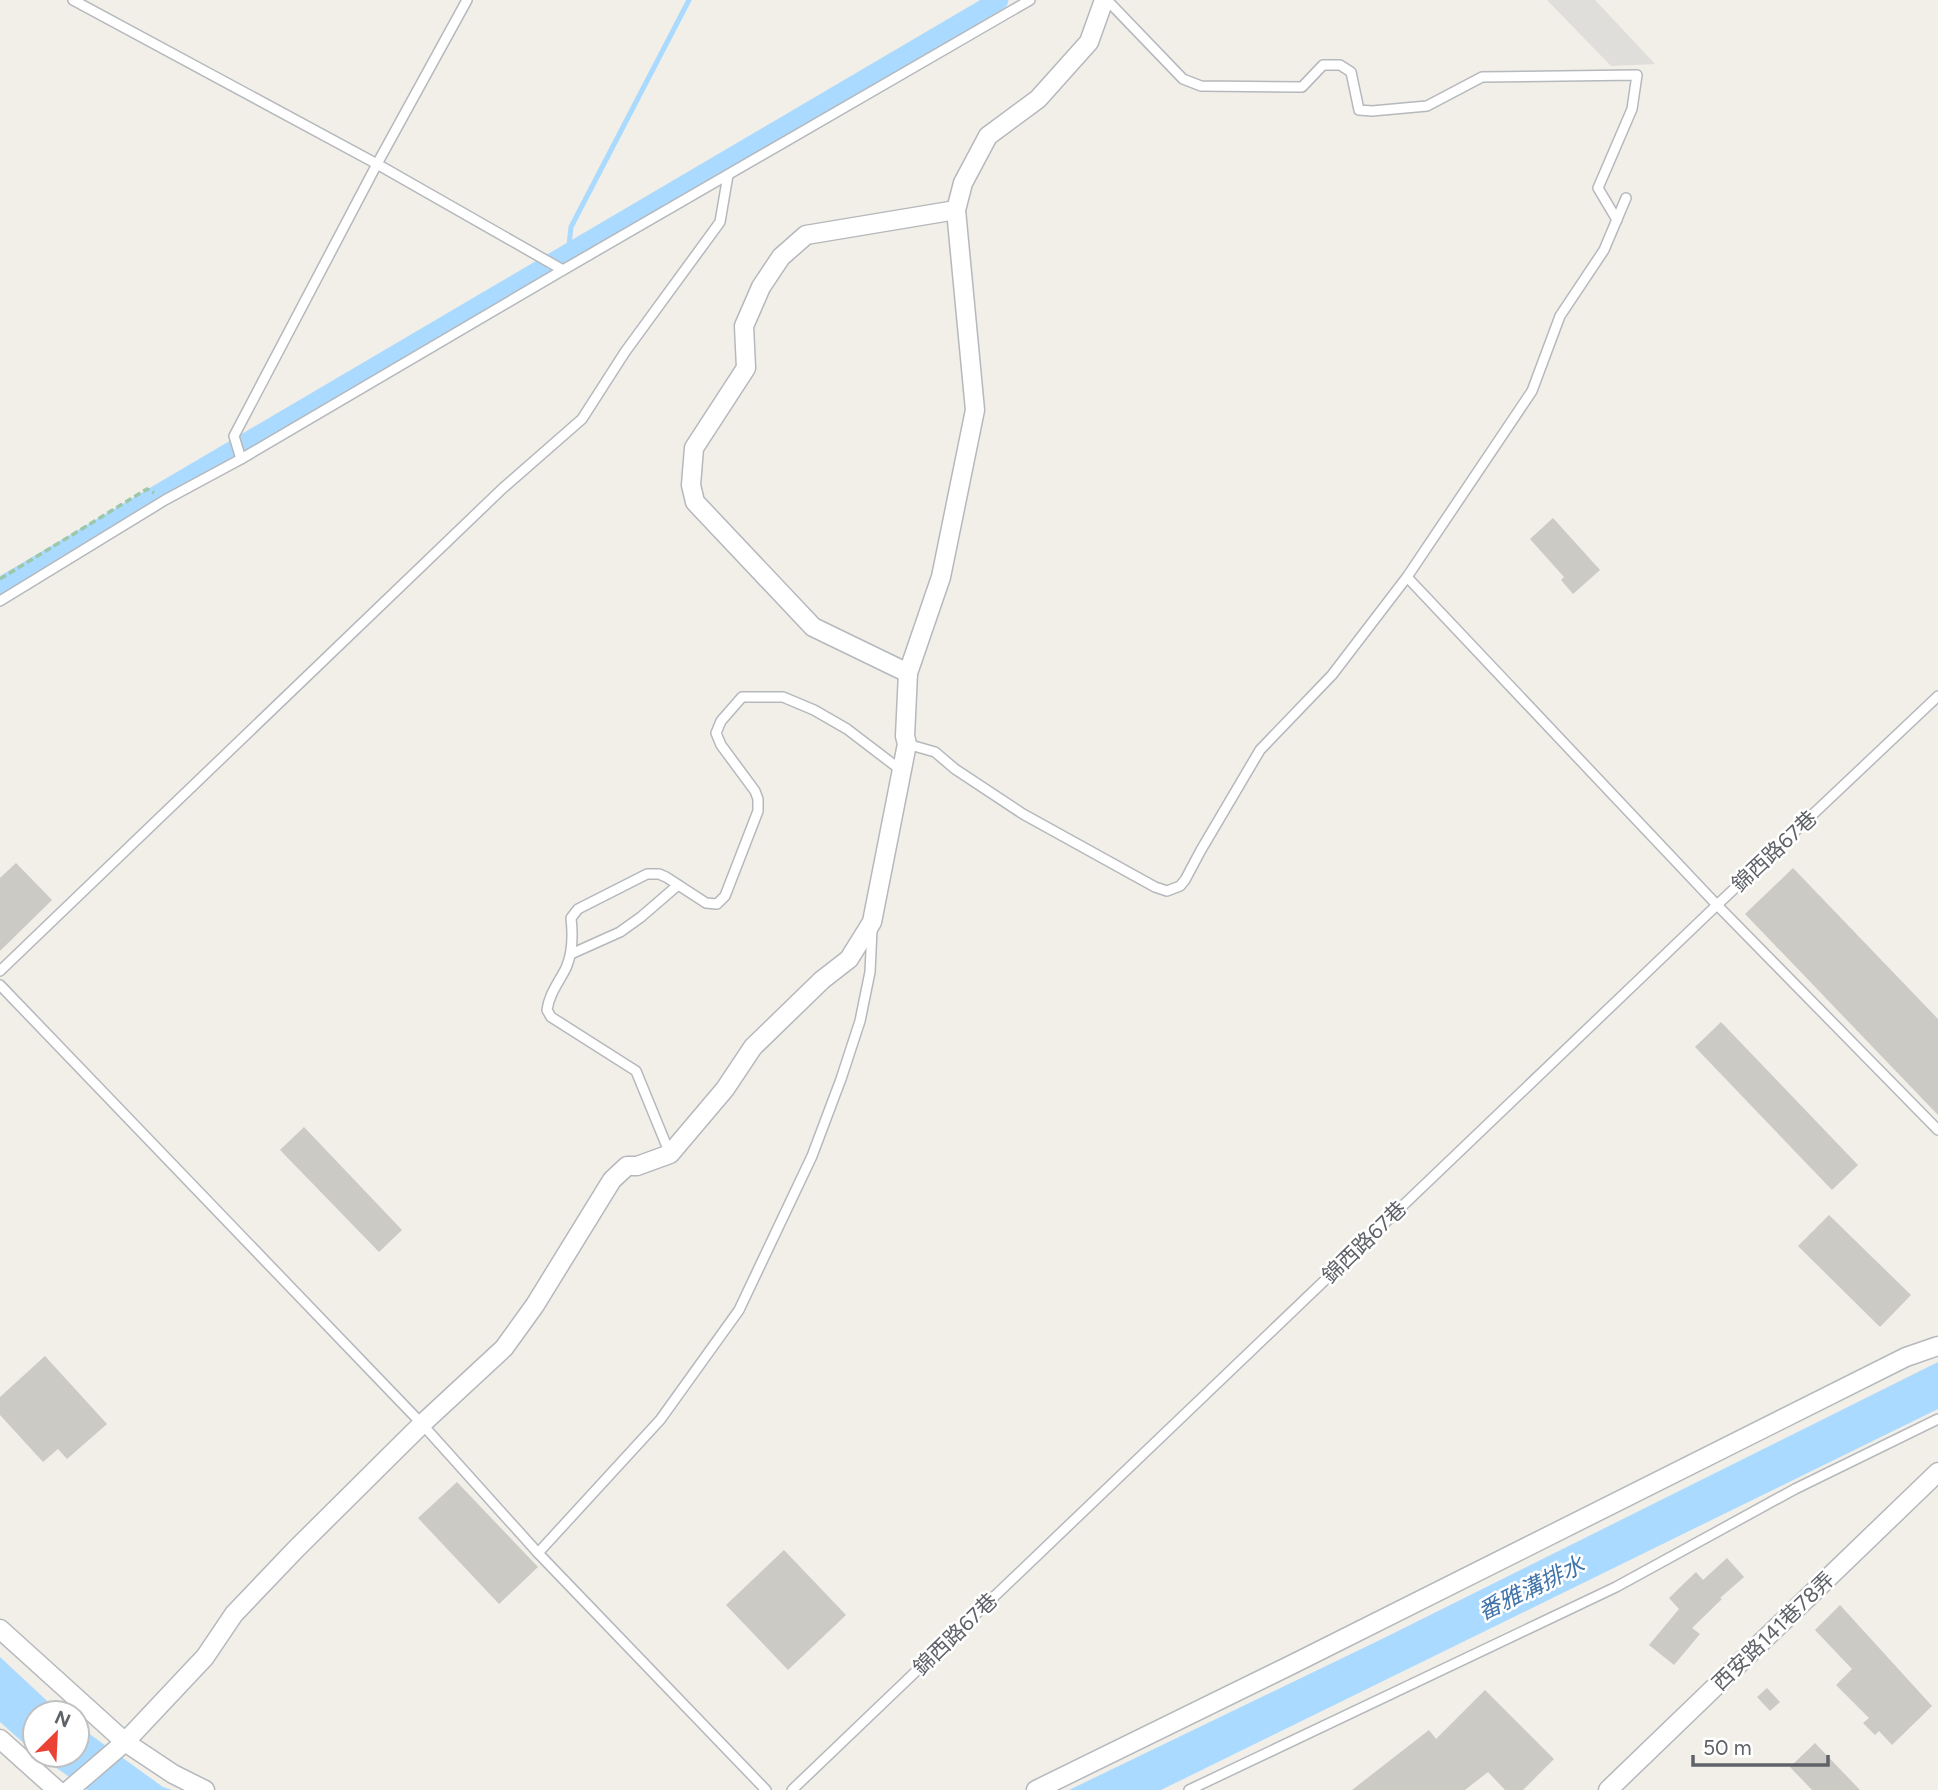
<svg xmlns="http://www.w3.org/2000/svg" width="1938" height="1790" font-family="Figtree,'Noto Sans TC',sans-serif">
  <rect width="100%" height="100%" fill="#f1efe8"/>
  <!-- industrial -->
  <path fill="#e0deda" d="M1547,0H1595L1655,64L1611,66Z"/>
  <!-- water -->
  <g fill="#aadaff">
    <path d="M1938,1362V1409L1161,1790H1069L1382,1639Z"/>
    <path d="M0,1657L60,1713H35V1753L0,1722Z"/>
    <path d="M77,1725L163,1787L172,1790H88L38,1755H77Z"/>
  </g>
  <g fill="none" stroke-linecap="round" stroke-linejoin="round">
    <!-- stream -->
    <path stroke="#aadaff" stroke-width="5" d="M568,254L571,227L689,0"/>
    <!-- canal -->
    <path stroke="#aadaff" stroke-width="19" d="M0,587L999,0"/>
  </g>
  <!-- building -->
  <g fill="#cccac5">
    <path d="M1553,518L1600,570L1573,594L1561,580L1564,577L1530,539Z"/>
    <path d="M16,863L52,900L0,951V878Z"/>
    <path d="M1793,868L1938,1019V1115L1745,914Z"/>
    <path d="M1721,1022L1858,1165L1832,1190L1695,1047Z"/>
    <path d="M304,1127L402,1230L379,1252L280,1150Z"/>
    <path d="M1829,1215L1911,1295L1880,1327L1798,1246Z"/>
    <path d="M45,1356L107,1424L67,1459L58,1449L43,1462L0,1415V1397Z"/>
    <path d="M457,1482L538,1567L499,1604L418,1518Z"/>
    <path d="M784,1550L846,1615L788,1670L726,1605Z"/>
    <path d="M1727,1558L1744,1577L1720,1598L1722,1599L1692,1628L1700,1634L1674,1665L1649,1645L1679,1609L1669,1598L1696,1572L1703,1580Z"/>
    <path d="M1840,1605L1932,1706L1892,1745L1879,1731L1875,1735L1863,1723L1869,1718L1836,1685L1852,1669L1815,1630Z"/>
    <path d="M1767,1688L1780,1702L1770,1711L1757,1697Z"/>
    <path d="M1485,1690L1554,1759L1523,1790H1505L1488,1772L1465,1790H1352L1429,1730L1436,1739Z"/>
    <path d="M1815,1743L1860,1790H1812L1790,1767Z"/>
  </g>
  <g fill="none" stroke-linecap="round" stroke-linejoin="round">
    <defs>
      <g id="lane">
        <path d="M73,0L377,164L563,270"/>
        <path d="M1107,0L1183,79L1201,86L1302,87L1323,65H1340L1351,72L1359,110L1372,111L1427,106L1482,77L1637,75L1632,109L1598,188L1617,220"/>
        <path d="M241,459L234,436L377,164L467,0"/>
        <path d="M1407,577L1717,905L1938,1130"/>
        <path d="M0,601L165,500L241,459L563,270L1030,0"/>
        <path d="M907,744L935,752L955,769L1023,814L1155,887L1167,891L1180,886L1185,880L1201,850L1260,750L1332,675L1407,577L1532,391L1560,316L1604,250L1626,198"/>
        <path d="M571,954L620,932L641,917L678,885"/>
        <path d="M0,971L502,489L582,419L625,352L720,222L728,175"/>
        <path d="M0,985L422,1424L538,1553L766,1790"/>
        <path d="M670,1154L636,1071L551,1017L547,1010C549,994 559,982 566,968C573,952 573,935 571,918L578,909L647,874H659L666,877L706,903L717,904L725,896L758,811V799L755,791L721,745L716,733L721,721L742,697H783L814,710L847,729L902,771"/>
        <path d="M538,1553L660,1420L739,1310L812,1156L841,1079L860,1021L870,972L872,929"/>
        <path d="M792,1790L1717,905L1938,696"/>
        <path d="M1189,1790L1616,1587L1795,1489L1938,1419"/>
      </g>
      <g id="street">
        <path d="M908,673L813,627L695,502L691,485L694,448L746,368L744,326L761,287L781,257L806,235L956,210"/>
        <path d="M0,1629L125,1742L173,1774L205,1790"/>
        <path d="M0,1739L57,1790"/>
        <path d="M69,1790L125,1742L205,1657L234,1614L296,1549L422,1424L504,1348L535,1305L612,1180L627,1166H637L670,1154L725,1089L753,1047L822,980L849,959L872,922L907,744L905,736L908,673L941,577L975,410L956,210L963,183L988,136L1038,99L1089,42L1104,0"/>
        <path d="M1036,1790L1295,1663L1906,1357L1938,1346"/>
        <path d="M1608,1790L1938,1472"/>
      </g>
    </defs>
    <!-- lane casing -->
    <use href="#lane" stroke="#b5b8bc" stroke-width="12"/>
    <!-- street casing -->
    <use href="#street" stroke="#b5b8bc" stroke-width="21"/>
    <!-- path -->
    <path stroke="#9cc7a9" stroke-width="3.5" stroke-dasharray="7 3.5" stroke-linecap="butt" d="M0,579L147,489L154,493"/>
    <!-- lane -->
    <use href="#lane" stroke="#fff" stroke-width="9"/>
    <!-- street -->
    <use href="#street" stroke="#fff" stroke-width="18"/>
  </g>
  <g text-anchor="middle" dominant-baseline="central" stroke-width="5" stroke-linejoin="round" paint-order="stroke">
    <!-- street labels -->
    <g font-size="21" fill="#5f6368" stroke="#fff">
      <text transform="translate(1774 851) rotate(-43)">錦西路67巷</text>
      <text transform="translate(1364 1242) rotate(-44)">錦西路67巷</text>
      <text transform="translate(1773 1631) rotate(-44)">西安路141巷78弄</text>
      <text transform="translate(955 1634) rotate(-44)">錦西路67巷</text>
    </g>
    <!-- water labels -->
    <g font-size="23" font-style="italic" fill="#4174aa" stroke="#fff">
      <text transform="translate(1531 1588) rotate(-26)">番雅溝排水</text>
    </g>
  </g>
  <!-- north arrow -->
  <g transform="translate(56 1734) rotate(24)"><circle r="33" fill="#ffffff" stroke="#bfc1c3" stroke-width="2"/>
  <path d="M0-5L12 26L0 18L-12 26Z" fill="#ea4335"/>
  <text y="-10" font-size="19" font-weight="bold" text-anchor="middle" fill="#5f6368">N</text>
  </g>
  <!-- scale -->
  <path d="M1693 1755v10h135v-10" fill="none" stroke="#5f6368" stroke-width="3.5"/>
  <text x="1703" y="1755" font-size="21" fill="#5f6368" stroke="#ffffff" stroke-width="5" paint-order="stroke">50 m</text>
</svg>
